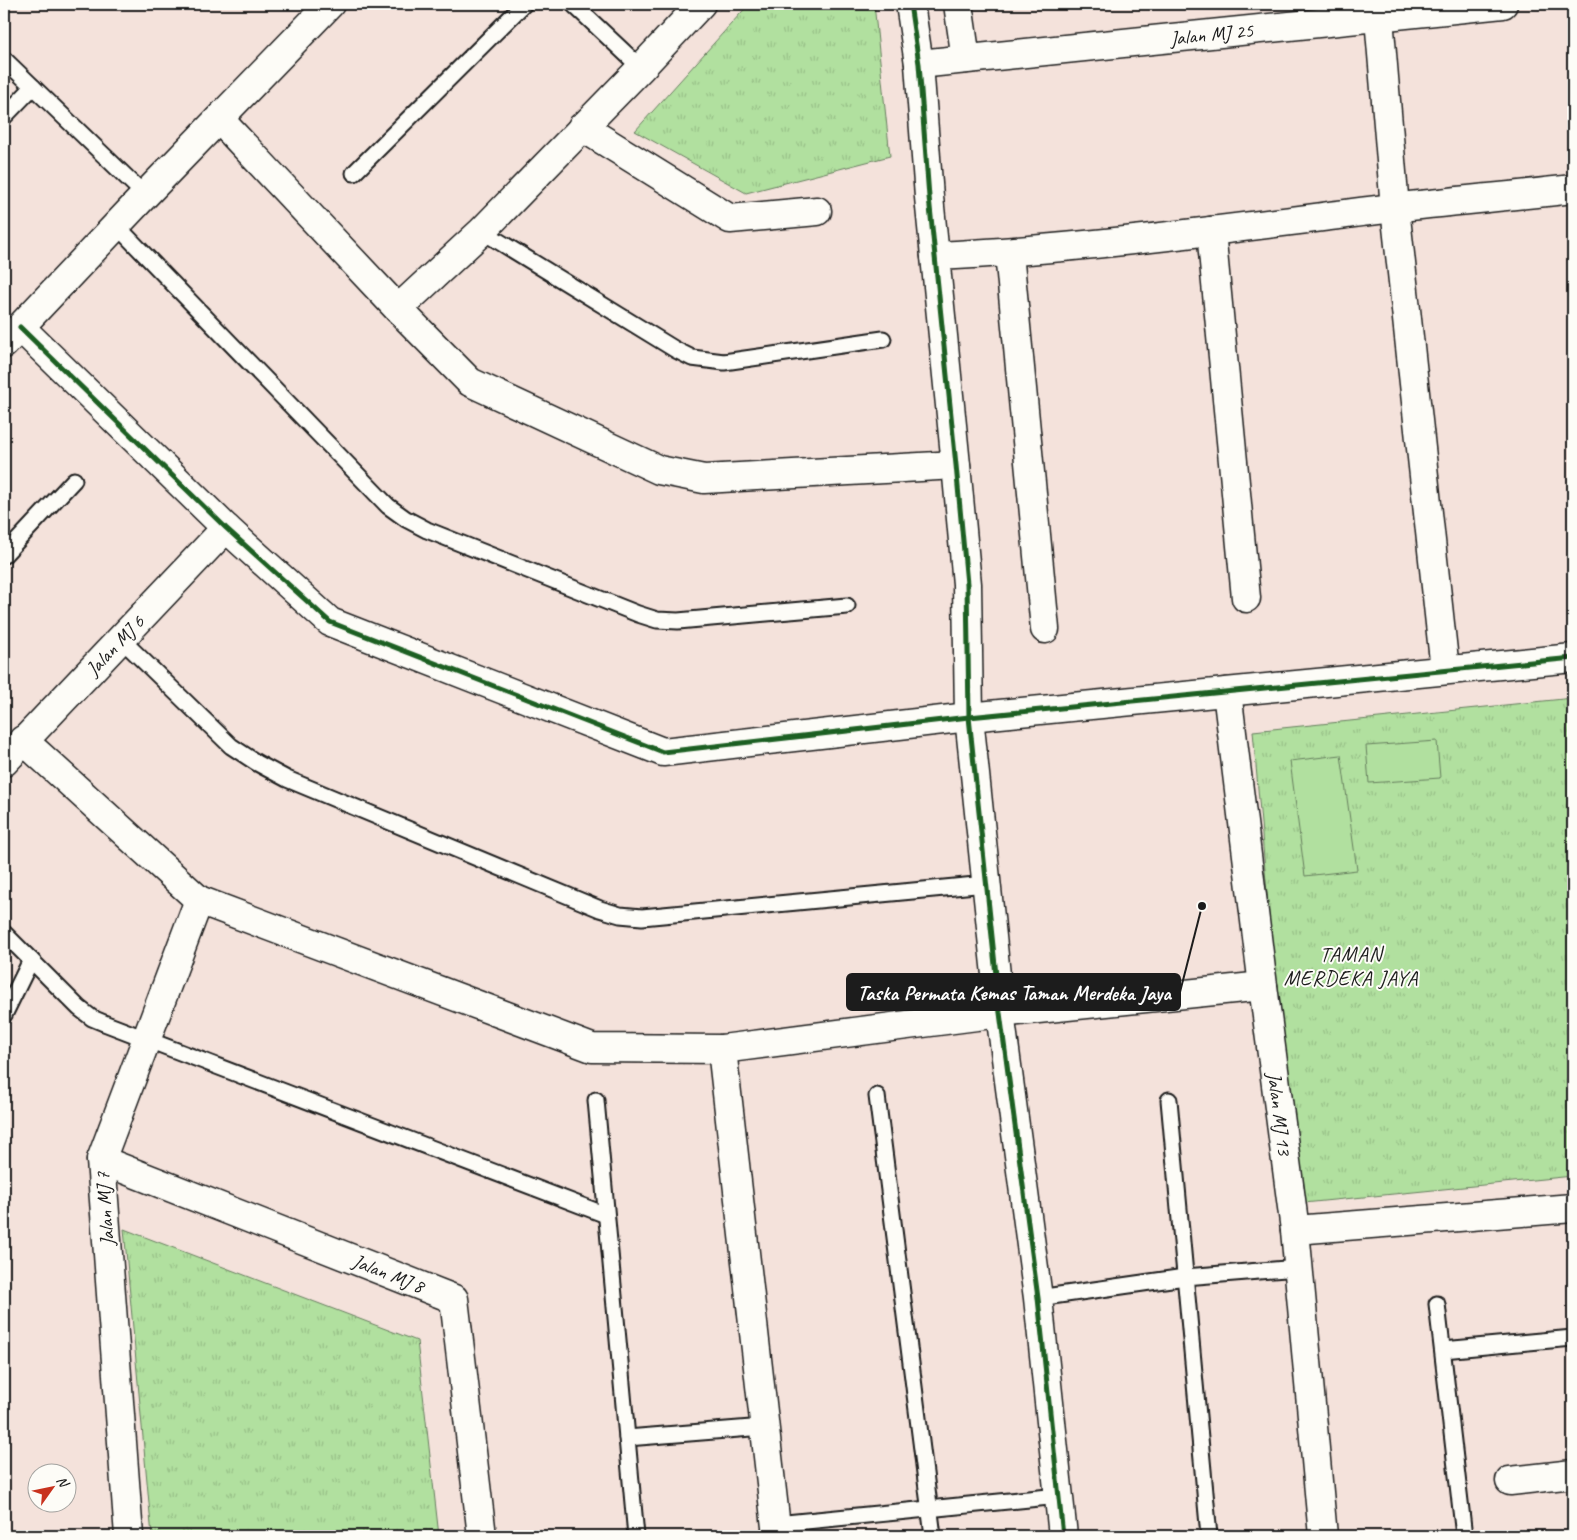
<svg xmlns="http://www.w3.org/2000/svg" width="1577" height="1540" font-family="Caveat,sans-serif">
  <defs>
    <pattern id="grass-tufts" width="24" height="20" patternUnits="userSpaceOnUse" patternTransform="scale(1.25)"><rect width="24" height="20" fill="#b1e09f"/><path d="M3 7l-1-3M5 7V3M7 7l1-3M15 17l-1-3M17 17v-4M19 17l1-3" fill="none" stroke="#98c088"/></pattern>
  </defs>
  <rect width="100%" height="100%" fill="#f4e2db"/>
  <filter id="ink" filterUnits="userSpaceOnUse"><feTurbulence type="fractalNoise" baseFrequency=".02" numOctaves="2"/><feDisplacementMap in="SourceGraphic" scale="10" xChannelSelector="R" yChannelSelector="G"/><feConvolveMatrix kernelMatrix="1 2 1 2 8 2 1 2 1" color-interpolation-filters="sRGB"/></filter>
  <g filter="url(#ink)">
    <!-- grass -->
    <g fill="url(#grass-tufts)" stroke="#667e5e">
      <path d="M749,4H874L890,156L746,193L635,131Z"/>
      <path d="M1573,698V1176L1294,1204L1253,731Z"/>
      <path d="M124,1229L417,1341L439,1536H152Z"/>
    </g>
    <!-- garden -->
    <g fill="#b1e09f" stroke="#667e5e">
      <path d="M1437,741L1440,778L1369,783L1366,746Z"/>
      <path d="M1341,755L1357,870L1305,876L1290,761Z"/>
    </g>
    <g fill="none" stroke-linecap="round" stroke-linejoin="round">
      <defs>
        <g id="lane">
          <path d="M573,4L641,68"/>
          <path d="M4,59L145,195"/>
          <path d="M4,117L33,87"/>
          <path d="M354,173L524,4"/>
          <path d="M116,225L388,506L406,519L427,530L638,614L657,620L678,621L847,606"/>
          <path d="M482,231L676,350L692,358L724,362L883,339"/>
          <path d="M4,555L74,480"/>
          <path d="M121,639L231,746L257,763L287,779L600,909L620,915L642,917L986,884"/>
          <path d="M4,933L79,1008L92,1018L104,1023L606,1215"/>
          <path d="M4,1015L31,960"/>
          <path d="M877,1096L933,1536"/>
          <path d="M596,1100L636,1536"/>
          <path d="M1169,1100L1209,1536"/>
          <path d="M1038,1298L1185,1277L1298,1268"/>
          <path d="M1437,1304L1464,1536"/>
          <path d="M1443,1350L1573,1338"/>
          <path d="M627,1438L764,1427"/>
          <path d="M776,1524L1059,1496"/>
        </g>
        <g id="street">
          <path d="M910,4L919,64L929,197L956,465L967,584L969,717L1000,1013L1038,1298L1063,1536"/>
          <path d="M958,4L966,59"/>
          <path d="M1379,18L1395,208L1445,670"/>
          <path id="s1" d="M919,64L1503,4"/>
          <path d="M219,119L398,309L470,382L659,470L704,479L956,465"/>
          <path d="M582,127L730,219L817,211"/>
          <path d="M1211,231L1246,598"/>
          <path d="M1009,253L1045,629"/>
          <path d="M935,256C1088,249 1241,227 1393,208C1453,201 1513,196 1573,189"/>
          <path d="M398,309L482,231L641,68L701,4"/>
          <path d="M20,327L226,528L330,622L663,752L969,717L1573,658"/>
          <path d="M4,344L145,195L330,4"/>
          <path id="s2" d="M1227,692L1263,986L1295,1230L1323,1536"/>
          <path d="M23,740L199,900L592,1048L722,1049L1000,1013L1263,986"/>
          <path id="s3" d="M4,762L226,528"/>
          <path d="M722,1049L777,1536"/>
          <path id="s4" d="M101,1160L454,1299L482,1536"/>
          <path d="M1295,1230L1573,1208"/>
          <path d="M1510,1481L1573,1474"/>
          <path d="M129,1536L101,1160L199,900"/>
        </g>
      </defs>
      <!-- lane casing -->
      <use href="#lane" stroke="#1c1c1c" stroke-width="19"/>
      <!-- street casing -->
      <use href="#street" stroke="#1c1c1c" stroke-width="31"/>
      <!-- lane -->
      <use href="#lane" stroke="#fdfcf7" stroke-width="15"/>
      <!-- street -->
      <use href="#street" stroke="#fdfcf7" stroke-width="28"/>
      <defs>
        <g id="cycleway">
          <path d="M910,4L919,64L929,197L956,465L967,584L969,717L1000,1013L1038,1298L1063,1536"/>
          <path d="M20,327L226,528L330,622L663,752L969,717L1573,658"/>
        </g>
      </defs>
      <!-- cycleway casing -->
      <use href="#cycleway" stroke="#fdfcf7" stroke-width="8"/>
      <!-- cycleway -->
      <use href="#cycleway" stroke="#1b5e20" stroke-width="5"/>
    </g>
  </g>
  <g text-anchor="middle" dominant-baseline="central" stroke-width="4" stroke-linejoin="round" paint-order="stroke">
    <!-- street labels -->
    <g font-size="20" fill="#1c1c1c" stroke="#fdfcf7">
      <text stroke="none"><textPath href="#s1" startOffset="294">Jalan MJ 25</textPath></text>
      <text stroke="none"><textPath href="#s3" startOffset="161">Jalan MJ 6</textPath></text>
      <text stroke="none"><textPath href="#s2" startOffset="425">Jalan MJ 13</textPath></text>
      <text transform="translate(105 1209) rotate(-94)">Jalan MJ 7</text>
      <text stroke="none"><textPath href="#s4" startOffset="309">Jalan MJ 8</textPath></text>
    </g>
    <!-- neighbourhood labels -->
    <g font-size="21" letter-spacing="1" fill="#1c1c1c" stroke="#fdfcf7">
      <text x="1351" y="954">TAMAN<tspan x="1351" dy="24">MERDEKA JAYA</tspan></text>
    </g>
  </g>
  <!-- callouts -->
  <path fill="none" stroke="#1c1c1c" stroke-width="2" d="M1202 906L1180 992"/>
  <circle fill="#1c1c1c" stroke="#fdfcf7" stroke-width="2" cx="1202" cy="906" r="5"/>
  <rect fill="#1c1c1c" stroke="#1c1c1c" stroke-width="2" x="847" y="974" width="333" height="36" rx="5"/>
  <g font-size="21" text-anchor="middle" font-weight="bold" fill="#fff">
    <text x="1014" y="1000">Taska Permata Kemas Taman Merdeka Jaya</text>
  </g>
  <!-- margin -->
  <rect width="1577" height="1540" fill="none" stroke="#fdfcf7" stroke-width="20"/>
  <rect x="10" y="10" width="1557" height="1520" fill="none" stroke="#1c1c1c" stroke-width="2" filter="url(#ink)"/>
  <!-- north arrow -->
  <g transform="translate(52 1488) rotate(57)"><circle r="24" fill="#fdfcf7" stroke="#a3a29f"/>
  <path d="M0-4L9 19L0 12L-9 19Z" fill="#c8321e"/>
  <text y="-8" font-size="14" font-weight="bold" text-anchor="middle" fill="#1c1c1c">N</text>
  </g>
</svg>
